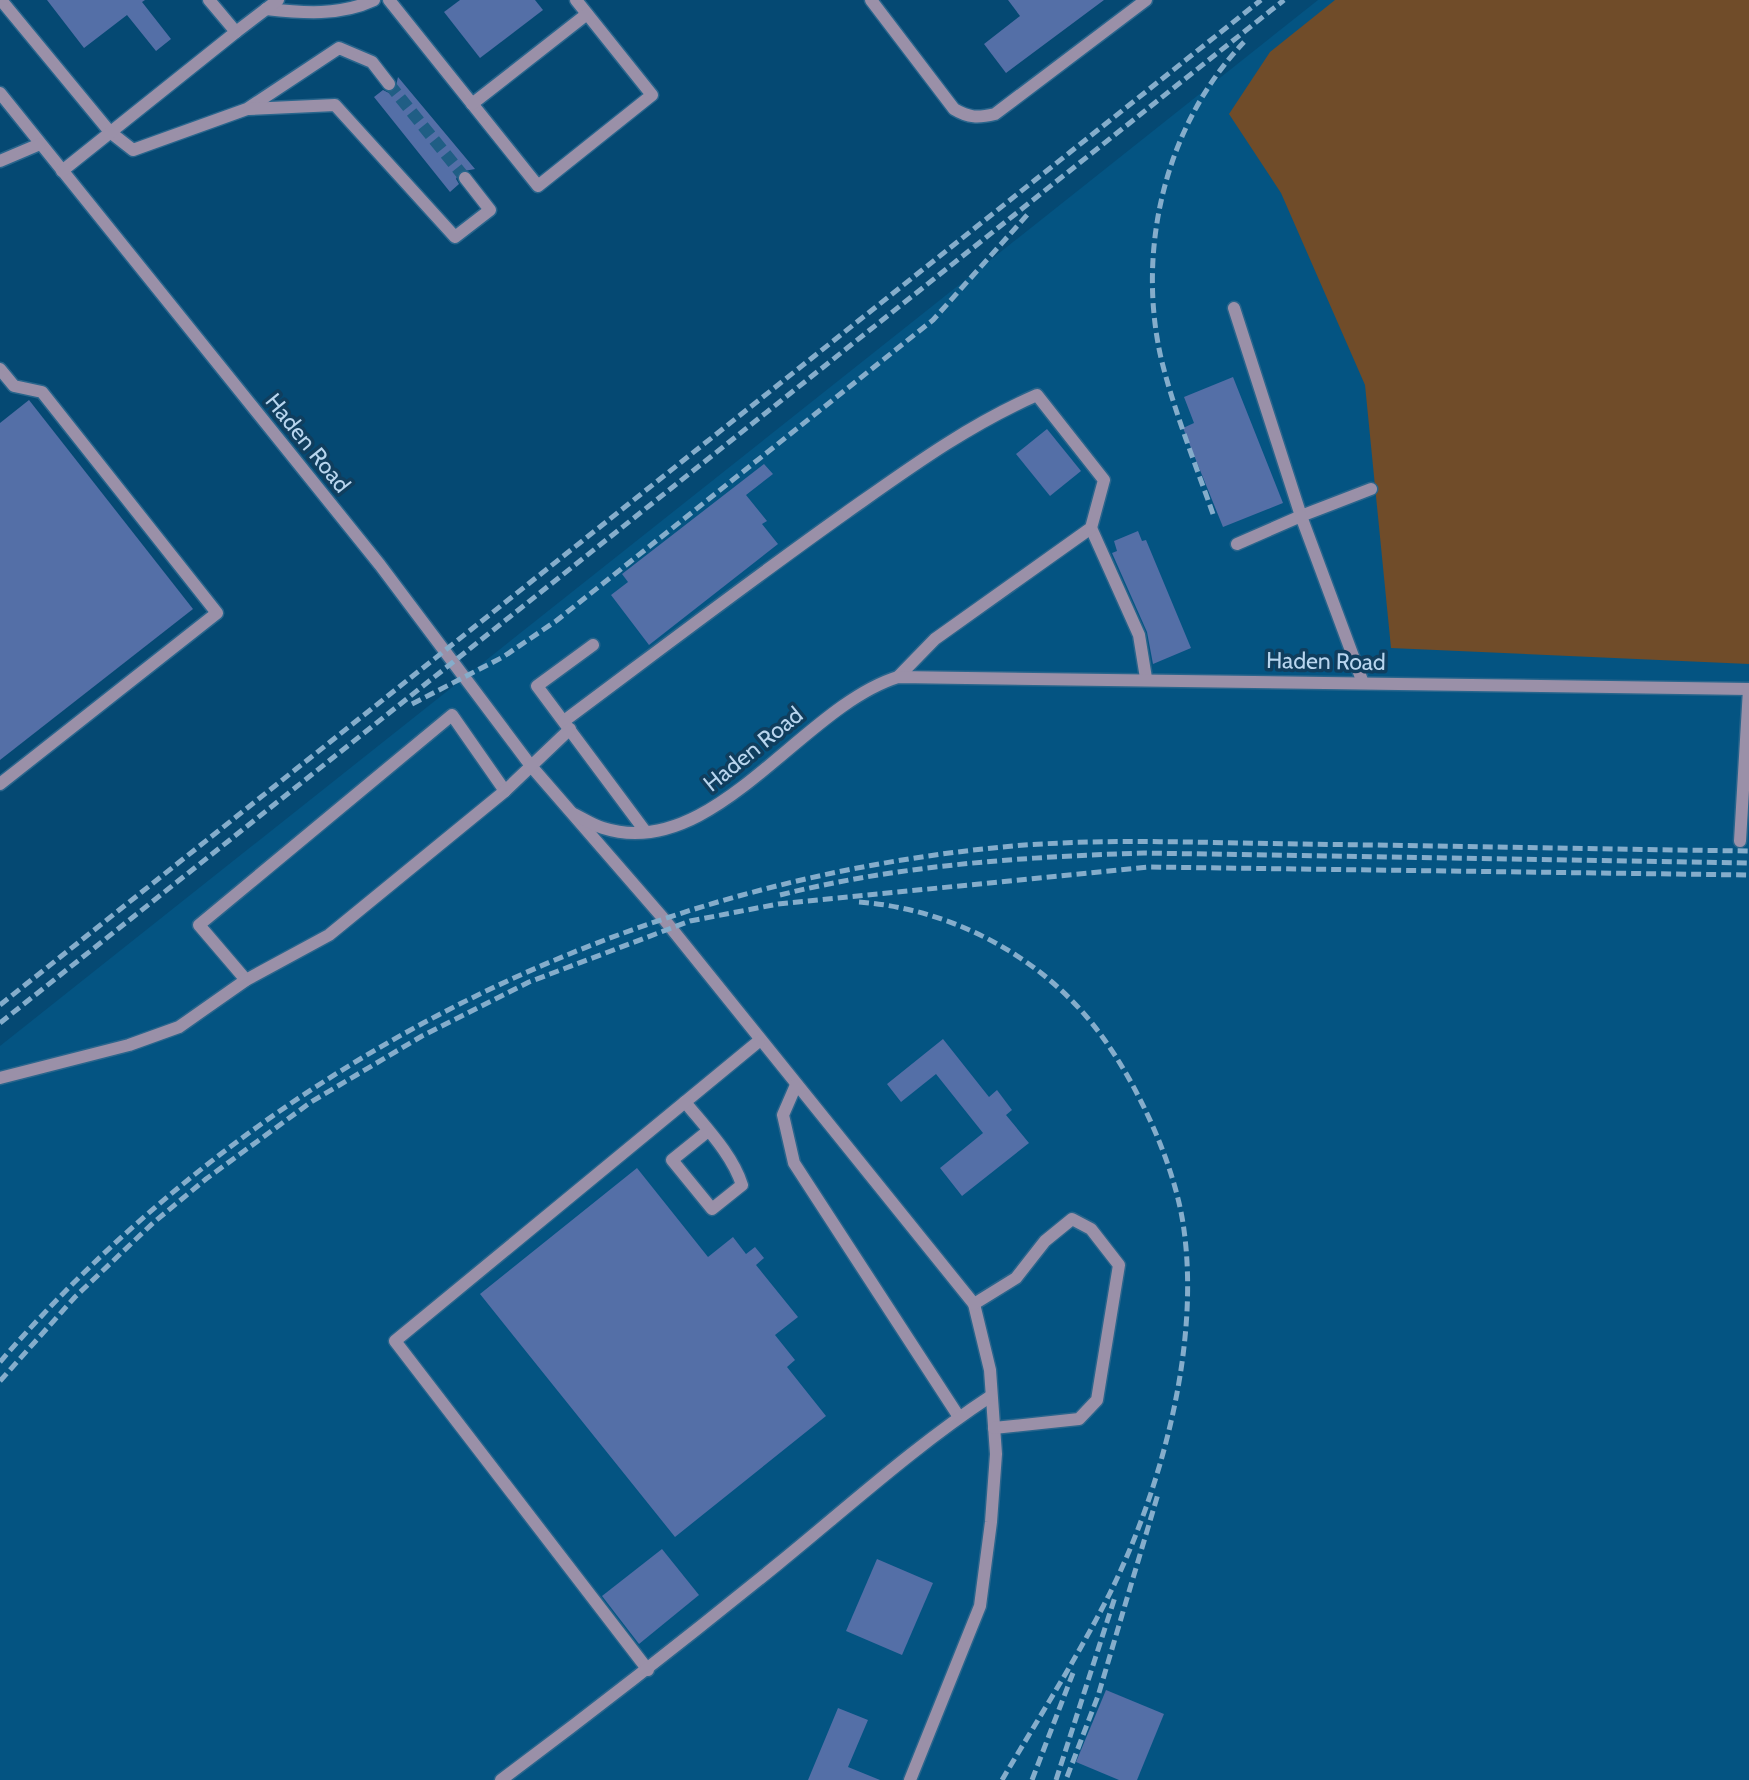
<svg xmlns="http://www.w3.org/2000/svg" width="1749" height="1780" font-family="Cabin,sans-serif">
  <rect width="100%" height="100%" fill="#054973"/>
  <!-- built -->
  <path fill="#045482" d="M1318,0H1749V1780H0V1046Z"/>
  <!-- green -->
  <path fill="#704c29" d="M1335,0H1749V664L1391,648L1365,385L1281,193L1229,114L1270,52Z"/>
  <!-- building -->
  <g fill="#546fa7">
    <path d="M47,0H145L142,2L171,39L156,51L127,15L84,48Z"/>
    <path d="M460,0H535L543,10L480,58L444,12Z"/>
    <path d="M1008,0H1104L1006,73L984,44L1020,16Z"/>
    <path d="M398,77L475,169L459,172L456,179L459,184L450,192L374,97L383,90L389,93L395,90Z"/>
    <path d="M1233,377L1283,503L1223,527L1183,428L1194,423L1184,397Z"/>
    <path d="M29,400L193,609L0,760V423Z"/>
    <path d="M1047,429L1081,471L1050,496L1016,454Z"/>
    <path d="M764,464L773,474L746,495L767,521L762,524L778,544L649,645L611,595L628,582L622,574Z"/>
    <path d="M1138,531L1142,541L1146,540L1191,648L1153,664L1147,632L1112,553L1117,551L1114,541Z"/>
    <path d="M943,1039L989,1097L997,1090L1012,1110L1006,1115L1029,1143L962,1196L940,1168L983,1133L936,1074L901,1102L887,1084Z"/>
    <path d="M637,1168L708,1257L733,1237L746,1254L755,1247L764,1258L756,1265L798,1317L775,1335L795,1360L787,1367L826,1416L675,1537L480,1294Z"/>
    <path d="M662,1549L699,1595L639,1644L602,1596Z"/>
    <path d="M877,1559L933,1583L902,1655L846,1631Z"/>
    <path d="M1106,1690L1164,1714L1137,1780H1119L1076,1762Z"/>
    <path d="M838,1708L868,1720L848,1767L880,1780H808Z"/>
  </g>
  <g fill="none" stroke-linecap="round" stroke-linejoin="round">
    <!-- minor-tunnel -->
    <path stroke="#205e85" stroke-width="12" stroke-dasharray="12 6" stroke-linecap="butt" d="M389,84L465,178"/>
    <defs>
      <g id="minor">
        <path d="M1,0L110,132L133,150L247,109L339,48L372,62L389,84"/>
        <path d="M389,0L538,186L652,95L576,0"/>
        <path d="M871,0L954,109C969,118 978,118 995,114L1146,0"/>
        <path d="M266,9C303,13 340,16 374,0"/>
        <path d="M236,32L278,0"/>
        <path d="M0,93L380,565L531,766L663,918L974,1304L990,1370L996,1454L991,1522L980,1606L910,1780"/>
        <path d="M472,104L587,14"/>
        <path d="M249,109L335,105L455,237L490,210L465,178"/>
        <path d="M0,161L40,144"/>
        <path d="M62,171L236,32L209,0"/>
        <path d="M1234,308L1301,516L1371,489"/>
        <path d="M0,369L14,386L42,392L217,613L0,784"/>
        <path d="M1091,528L1139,635L1146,678"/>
        <path d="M1237,544L1301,516L1363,683"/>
        <path d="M593,645L537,686L645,831"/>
        <path d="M564,721C658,651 751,580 847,512C908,469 968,425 1037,395L1104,480L1091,528L935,639L898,677"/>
        <path d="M574,814C584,819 593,825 603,828C713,863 801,707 898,677L1749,689"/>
        <path d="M1740,841L1749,689"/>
        <path d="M246,980L199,925L452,715L505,791"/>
        <path d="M0,1078L129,1045L179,1027L246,980L329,935L505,791L570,729"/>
        <path d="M796,1085L783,1115L794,1163L959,1417"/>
        <path d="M708,1131L672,1160L712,1209L742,1185C732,1154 706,1128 685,1102L759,1041"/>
        <path d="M974,1304L1016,1278L1045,1241L1072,1219L1091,1229L1119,1265L1097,1400L1079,1419L994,1428"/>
        <path d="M648,1670L395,1341L685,1102"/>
        <path d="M501,1780C595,1710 687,1638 778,1564C848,1507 916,1445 991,1396"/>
      </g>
    </defs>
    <!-- minor casing -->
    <use href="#minor" stroke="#29658c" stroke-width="15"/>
    <!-- minor -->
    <use href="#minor" stroke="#9a90a8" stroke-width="12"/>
    <!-- rail -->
    <g stroke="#85adcb" stroke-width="5" stroke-dasharray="10 5" stroke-linecap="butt">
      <path d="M1213,514C1195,463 1174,411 1161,358C1136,248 1166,124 1244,42"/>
      <path d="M412,704L503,657L556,621L933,320L1028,214"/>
      <path d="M780,895C899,865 1022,857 1144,853L1749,863"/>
      <path d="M859,902C953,909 1045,958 1101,1035C1138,1085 1176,1167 1184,1230C1200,1347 1161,1491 1109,1595C1077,1658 1038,1719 1002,1780"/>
      <path d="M0,1005L1261,0"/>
      <path d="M0,1023L1284,0"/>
      <path d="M0,1362C257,1065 622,881 1013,846C1108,838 1205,843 1300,844C1450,846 1599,849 1749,851"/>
      <path d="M0,1381L75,1297L153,1223L206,1179L311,1102L422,1036L529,982L690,921L778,904L1149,867L1749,875"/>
      <path d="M1067,1777L1098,1696L1158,1494"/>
      <path d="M1032,1780L1073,1673"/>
      <path d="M1056,1780L1115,1597"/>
    </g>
  </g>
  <g text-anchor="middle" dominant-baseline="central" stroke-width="7" stroke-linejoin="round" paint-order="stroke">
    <!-- street labels -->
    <g font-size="23" fill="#b8d5ee" stroke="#103e5e">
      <text transform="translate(308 443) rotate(51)">Haden Road</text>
      <text transform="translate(1326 661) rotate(1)">Haden Road</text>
      <text transform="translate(753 749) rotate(-39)">Haden Road</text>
    </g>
  </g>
</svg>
